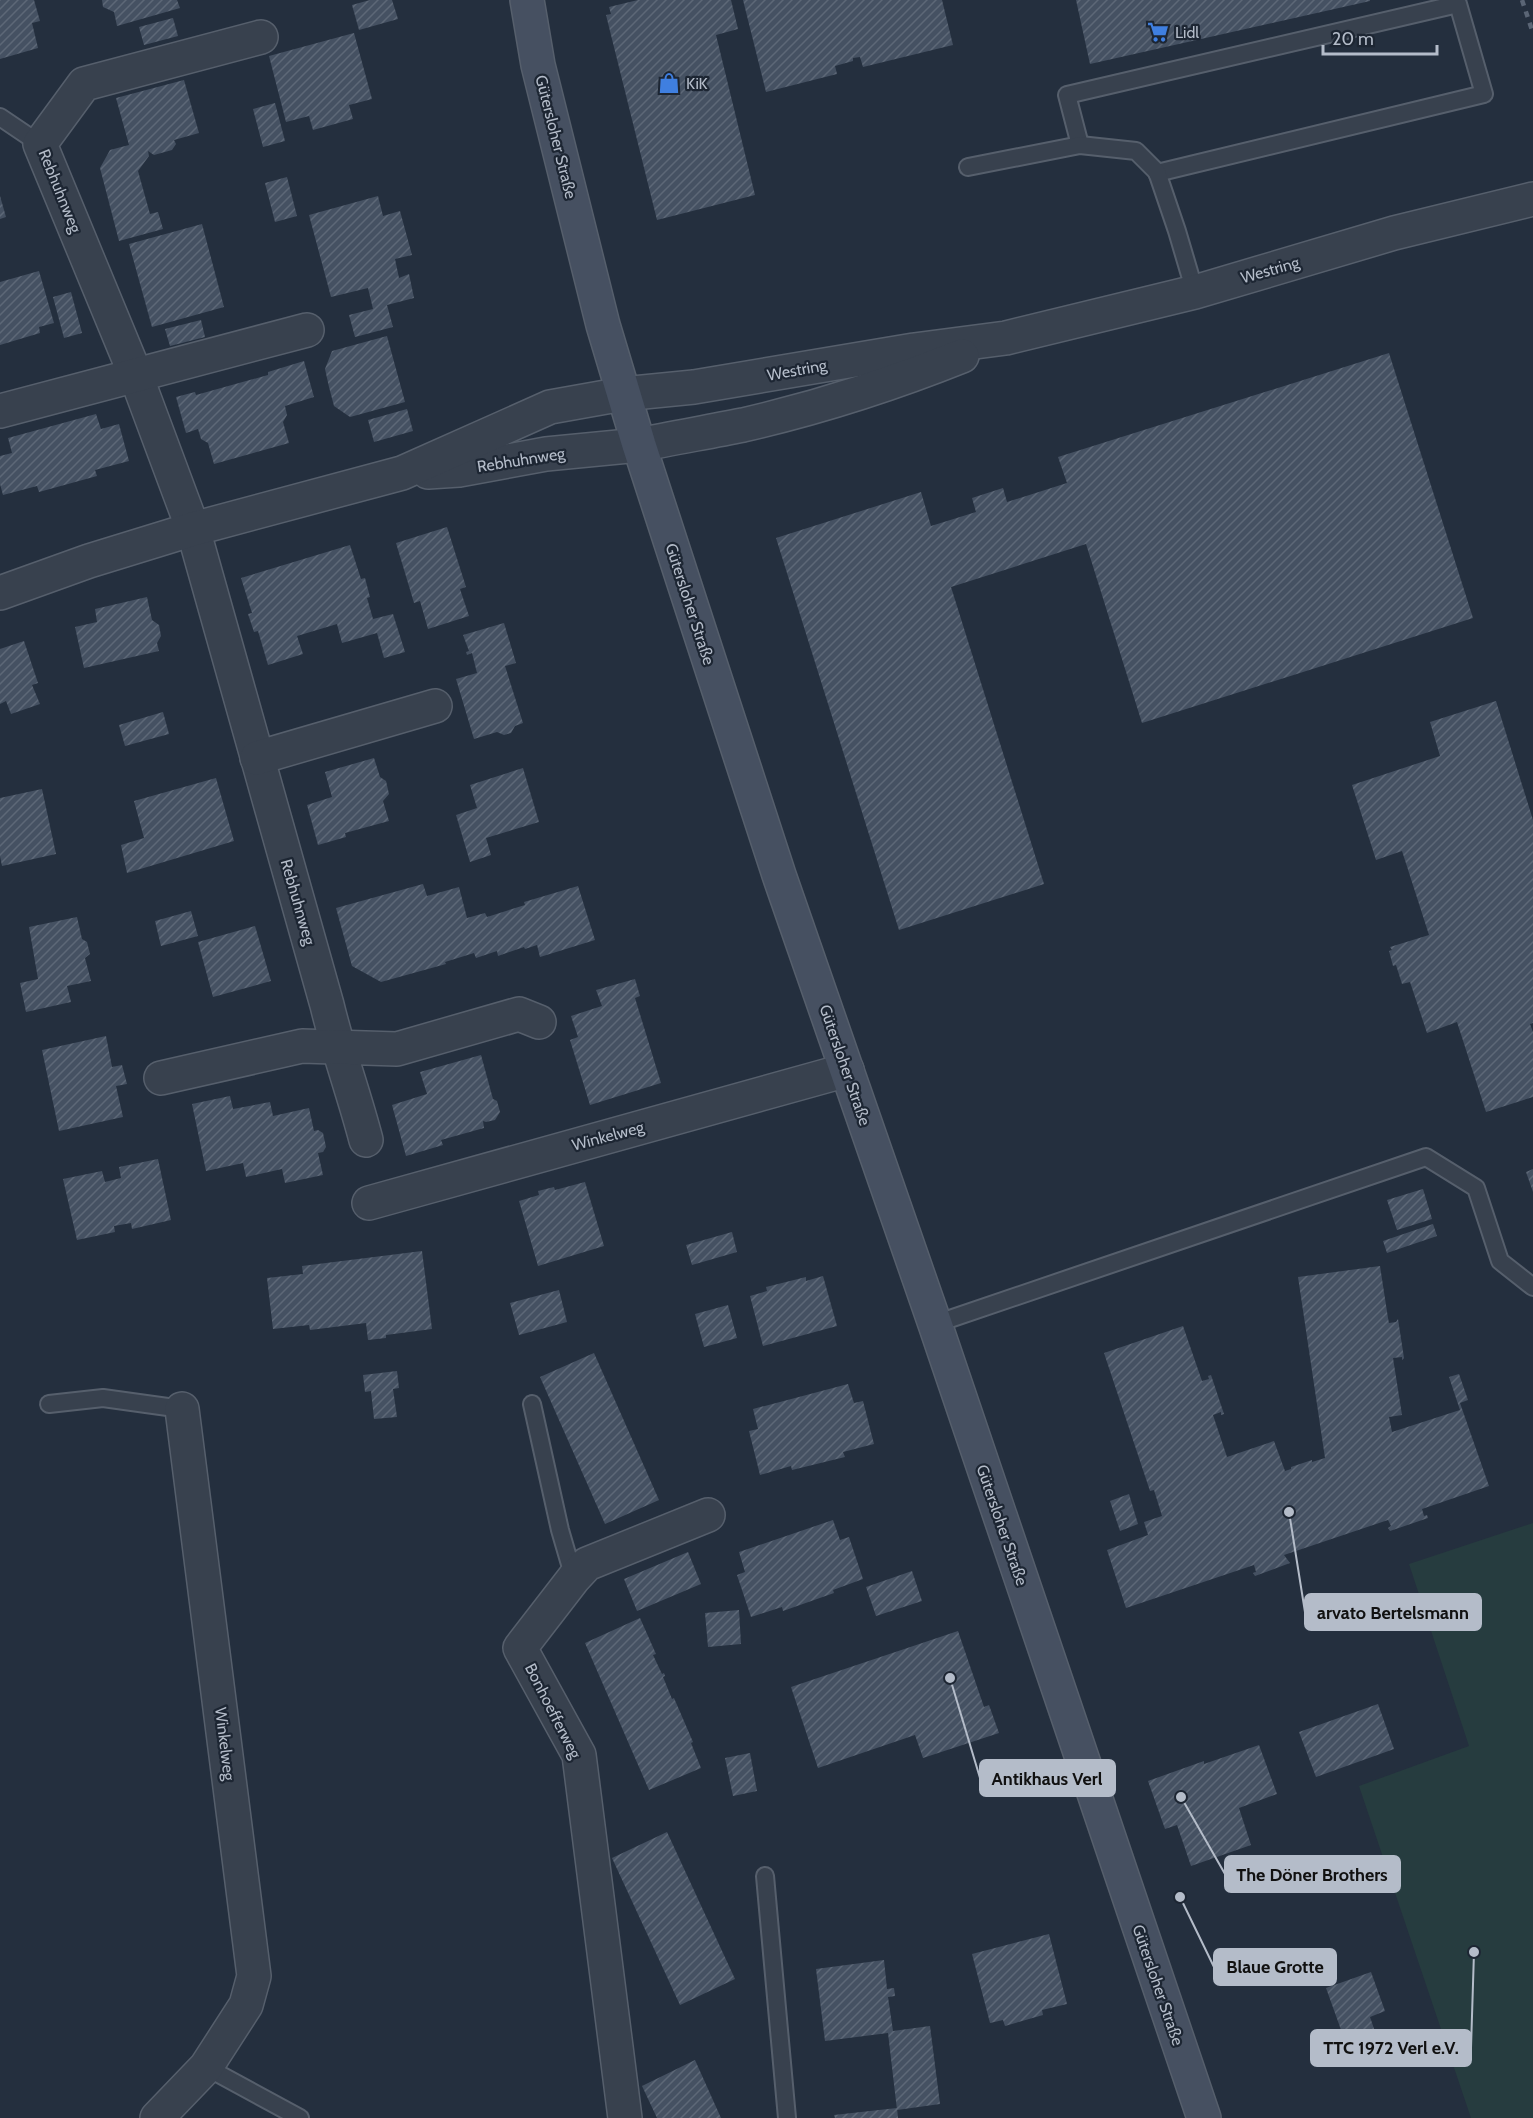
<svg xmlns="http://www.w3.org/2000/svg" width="1533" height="2118" font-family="Cabin,sans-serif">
  <defs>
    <pattern id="building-hatch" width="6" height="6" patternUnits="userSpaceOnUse" patternTransform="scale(1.5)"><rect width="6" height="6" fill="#455162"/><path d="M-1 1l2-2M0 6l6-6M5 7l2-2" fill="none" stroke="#5d6877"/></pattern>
  </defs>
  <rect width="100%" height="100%" fill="#242f3e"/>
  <!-- pitch -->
  <path fill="#263c3f" d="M1533,1523V2118H1471L1359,1786L1469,1746L1409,1564Z"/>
  <!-- building -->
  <g fill="url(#building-hatch)">
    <path d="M0,0H34L40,21L32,23L38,48L0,59Z"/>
    <path d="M102,0H177L180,8L117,26L114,12L103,7Z"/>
    <path d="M370,0H392L398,19L359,30L352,5Z"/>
    <path d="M638,0H731L738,29L716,35L755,195L657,220L606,15L611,14L609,7Z"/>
    <path d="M743,0H942L953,45L863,67L860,57L853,58V61L835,66L837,74L766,92Z"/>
    <path d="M1076,0H1370V1L1090,64Z"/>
    <path d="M173,18L178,36L144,45L139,27Z"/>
    <path d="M354,33L372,99L349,105L353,119L313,130L309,116L286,122L269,56Z"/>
    <path d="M184,80L199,133L174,140L176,144L172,150L154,155L148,151L149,156L138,171L150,214L158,212L163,229L119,241L100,168L110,150L129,145L116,98Z"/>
    <path d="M275,103L285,141L263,147L253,109Z"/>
    <path d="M287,177L297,216L275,222L265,183Z"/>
    <path d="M0,196L6,217L0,219Z"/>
    <path d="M378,196L383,216L400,211L412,255L395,259L399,278L409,274L414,298L387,305L393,327L355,337L349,315L373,309L368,288L331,297L309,215Z"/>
    <path d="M202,224L224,307L152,327L129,244Z"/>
    <path d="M39,271L54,323L39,327L40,333L0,345V282Z"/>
    <path d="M71,292L82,333L64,338L53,297Z"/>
    <path d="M201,320L205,337L170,346L165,329Z"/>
    <path d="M387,336L405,402L350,417L334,406L329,387L325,369L332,351Z"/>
    <path d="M1389,353L1473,618L1142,723L1086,544L951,587L1044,884L899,930L776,538L921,492L931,526L976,512L972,498L1003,488L1007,502L1067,483L1058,457Z"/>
    <path d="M304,361L314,397L285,406L287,415L283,422L289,443L214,464L208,443L201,439L198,429L186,433L176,397L195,392L196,395L268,375V372Z"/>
    <path d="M407,409L413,431L374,442L368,420Z"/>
    <path d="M96,414L101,429L119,424L129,461L95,470L97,476L39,492L37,486L3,495L0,484V456L12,453L8,438Z"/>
    <path d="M447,527L466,587L460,589L469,616L428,629L420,601L414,603L396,543Z"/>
    <path d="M350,545L361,579L365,578L370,597L367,598L373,619L393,614L405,652L384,658L377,633L342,643L337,624L297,636L303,654L268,665L258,631L254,632L248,614L252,613L241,578Z"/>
    <path d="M147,597L152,620L159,625L161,636L157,643L159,651L84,668L75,627L97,622L95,609Z"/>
    <path d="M504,623L516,663L505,666L523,723L515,726L511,733L504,735L497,732L474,739L456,679L477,673L472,653L467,655L466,652L469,651L463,635Z"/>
    <path d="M24,641L38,683L32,685L40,704L11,714L6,701L0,704V649Z"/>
    <path d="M1496,701L1533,820V1023L1530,1024L1533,1032V1097L1486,1112L1457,1022L1427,1033L1410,982L1402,984L1396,965L1393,966L1389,951L1392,950L1390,947L1429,935L1402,851L1376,860L1352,785L1440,756L1430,722Z"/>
    <path d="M163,712L169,734L125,746L119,725Z"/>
    <path d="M374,758L380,777L386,781L389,794L383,801L389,821L345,833L346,837L318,845L307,805L332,797L325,772Z"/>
    <path d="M523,768L539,822L486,838L491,855L470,862L456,815L477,808L470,785Z"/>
    <path d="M216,778L234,841L127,873L121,845L144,838L134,801Z"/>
    <path d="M42,789L56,854L2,866L0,856V798Z"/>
    <path d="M423,884L427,896L459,887L467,918L485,913L487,917L525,905L524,902L578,886L595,940L540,957L537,945L525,949L524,947L498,956L497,951L476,958L474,953L445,962L446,964L381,982L352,966L336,908Z"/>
    <path d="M191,911L198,936L161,946L155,921Z"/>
    <path d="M77,917L82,939L87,942L90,954L85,958L91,981L67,986L71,1002L26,1012L20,983L38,979L29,927Z"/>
    <path d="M255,926L271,981L213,997L198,942Z"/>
    <path d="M635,979L640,996L635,998L661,1083L590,1105L570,1040L578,1037L571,1016L602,1006L596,990Z"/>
    <path d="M106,1036L112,1067L122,1065L127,1084L116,1086L123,1117L59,1131L42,1050Z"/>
    <path d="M481,1055L493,1099L497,1101L500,1112L495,1120L486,1122L483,1121L484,1128L441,1140L443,1145L406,1156L392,1105L427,1094L420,1072Z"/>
    <path d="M230,1096L233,1109L270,1102L273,1116L309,1108L314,1131L318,1130L323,1133L326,1147L323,1152L318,1153L323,1175L285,1183L282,1169L246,1177L243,1163L206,1171L192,1104Z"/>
    <path d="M158,1159L171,1220L132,1229L131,1223L114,1226L115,1232L77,1240L63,1179L102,1171L105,1182L121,1178L119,1167Z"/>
    <path d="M1533,1169V1192L1526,1172Z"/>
    <path d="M585,1182L604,1246L538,1266L519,1201L539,1195L538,1191L554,1187L555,1190Z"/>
    <path d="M1423,1189L1432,1219L1397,1230L1387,1200Z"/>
    <path d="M1433,1224L1437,1236L1387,1253L1383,1241Z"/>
    <path d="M732,1232L737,1252L692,1265L686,1245Z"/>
    <path d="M422,1251L432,1329L386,1335V1338L368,1340L366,1323L310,1330L309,1325L273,1329L267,1278L303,1274L302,1266Z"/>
    <path d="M1380,1266L1388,1318L1389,1323L1396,1322L1398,1319L1404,1358L1402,1360V1357L1393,1358L1402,1415L1389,1417L1392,1432L1460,1410L1449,1377L1459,1374L1468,1400L1460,1403L1489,1486L1422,1509L1424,1516L1427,1515L1428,1518L1390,1531L1388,1528L1391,1526L1388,1520L1284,1555L1290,1563L1255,1576L1253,1573L1256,1572L1254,1565L1126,1608L1107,1550L1148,1535L1144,1522L1162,1516L1154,1490L1150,1491L1104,1353L1183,1326L1202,1381L1209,1379L1208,1376L1211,1375L1224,1414L1221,1415V1412L1213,1415L1227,1457L1274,1441L1285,1471L1291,1469V1467L1312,1460V1462L1325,1458L1298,1277Z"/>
    <path d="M823,1276L837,1326L763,1346L750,1296L767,1291L766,1287L806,1277V1281Z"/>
    <path d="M559,1290L567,1322L519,1335L510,1303Z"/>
    <path d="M728,1305L737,1338L704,1347L695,1314Z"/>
    <path d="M594,1353L659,1500L605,1524L540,1377Z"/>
    <path d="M397,1371L399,1388L393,1389L397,1417L374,1419L371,1391L365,1392L363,1375Z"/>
    <path d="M848,1384L854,1403L863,1401L874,1444L843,1452L845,1457L792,1470L791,1466L760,1475L749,1431L758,1429L753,1409Z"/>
    <path d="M1129,1494L1138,1524L1120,1531L1110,1501Z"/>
    <path d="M833,1520L840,1540L849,1537L863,1579L833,1590L834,1593L783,1611L782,1607L751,1617L737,1575L745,1572L739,1552Z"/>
    <path d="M688,1552L701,1584L637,1611L624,1579Z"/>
    <path d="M912,1571L922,1601L876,1616L866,1587Z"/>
    <path d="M739,1610L741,1644L708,1647L705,1613Z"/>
    <path d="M640,1618L656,1654L653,1655L662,1674L664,1673L665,1676L663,1677L672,1699L674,1698L693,1742L691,1743L701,1768L649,1790L585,1643Z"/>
    <path d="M958,1631L984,1707L989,1705L999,1733L923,1758L915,1735L818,1768L791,1687Z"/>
    <path d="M1378,1704L1394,1749L1316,1777L1299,1732Z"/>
    <path d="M1259,1745L1277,1794L1239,1808L1251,1845L1191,1866L1177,1825L1165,1829L1148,1781L1204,1761V1764Z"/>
    <path d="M750,1753L757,1791L733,1796L725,1758Z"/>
    <path d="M667,1832L735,1979L680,2005L612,1858Z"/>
    <path d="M1049,1934L1067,2004L1042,2010L1043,2015L1005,2026L1003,2020L990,2023L972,1954Z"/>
    <path d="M884,1960L887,1989L894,1988L895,1996L888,1997L893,2031L930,2026L940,2104L897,2110L888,2033L825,2041L816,1969Z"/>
    <path d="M1371,1972L1385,2011L1370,2017L1383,2055L1354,2066L1326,1988Z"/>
    <path d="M695,2060L721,2118H657L642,2086Z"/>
    <path d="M897,2108L898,2118H835L834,2115Z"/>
  </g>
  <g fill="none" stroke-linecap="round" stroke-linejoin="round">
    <defs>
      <g id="service">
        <path d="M0,117L40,144"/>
        <path d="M1080,145L1067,95L1458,4L1484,94L1157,173"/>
        <path d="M968,167L1080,145L1136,151L1157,172L1177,231L1195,292"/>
        <path d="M935,1324L1426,1157L1476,1188L1500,1261L1533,1287"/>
        <path d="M49,1404L103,1398L182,1409"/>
        <path d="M532,1404L560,1530L574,1578"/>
        <path d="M765,1876L787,2118"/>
        <path d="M206,2067L300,2118"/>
      </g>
      <g id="minor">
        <path d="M261,37L84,84L40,144L136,376L193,529L327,1005C338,1051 354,1094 366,1140"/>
        <path d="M0,411L307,330"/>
        <path d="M428,472L459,470L546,454L639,445"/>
        <path d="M0,593L89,561L193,529L402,473L550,407L623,394"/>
        <path d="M257,758L435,706"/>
        <path d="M161,1078L302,1046L397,1049L519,1014L539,1022"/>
        <path d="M369,1203L847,1070"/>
        <path d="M157,2118L206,2067L246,2005L254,1976L182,1409"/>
        <path d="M625,2118L579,1755L520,1648L574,1578L587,1564L708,1515"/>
      </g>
      <g id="tertiary">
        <path d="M623,394L694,387L914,350L1006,338L1195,292L1394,233L1533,199"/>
        <path d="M639,445C673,438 708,432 743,425C817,408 892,384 962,356"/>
      </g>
      <path id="secondary" d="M527,0L538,65L603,325L639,445L779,875L935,1324L1204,2118"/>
    </defs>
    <!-- service casing -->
    <use href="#service" stroke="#565f6c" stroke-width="20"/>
    <!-- minor casing -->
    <use href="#minor" stroke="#565f6c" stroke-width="36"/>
    <!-- tertiary casing -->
    <use href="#tertiary" stroke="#565f6c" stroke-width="36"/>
    <!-- secondary casing -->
    <use href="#secondary" stroke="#565f6c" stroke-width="36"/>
    <!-- service -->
    <use href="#service" stroke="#38414e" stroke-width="16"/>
    <!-- minor -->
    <use href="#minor" stroke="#38414e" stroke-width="33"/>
    <!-- tertiary -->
    <use href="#tertiary" stroke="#38414e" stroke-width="33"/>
    <!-- secondary -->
    <use href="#secondary" stroke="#465061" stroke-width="33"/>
    <!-- rail -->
    <path stroke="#5a6575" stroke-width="4.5" stroke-dasharray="6 6" stroke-linecap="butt" d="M1522,0L1533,33"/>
  </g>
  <!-- icons -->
  <defs>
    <symbol id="supermarket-bare" viewBox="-9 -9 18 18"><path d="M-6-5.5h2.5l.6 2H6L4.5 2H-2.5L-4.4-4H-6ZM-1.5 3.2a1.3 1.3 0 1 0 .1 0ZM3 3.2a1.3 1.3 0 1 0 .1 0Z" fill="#3f7fe0" stroke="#1d2633" stroke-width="2.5" paint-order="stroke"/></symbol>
    <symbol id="shop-bare" viewBox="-9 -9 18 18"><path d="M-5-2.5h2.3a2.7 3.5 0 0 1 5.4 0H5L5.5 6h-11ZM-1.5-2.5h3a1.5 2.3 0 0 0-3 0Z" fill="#3f7fe0" stroke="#1d2633" stroke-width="2.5" paint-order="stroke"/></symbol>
  </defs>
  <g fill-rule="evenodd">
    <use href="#supermarket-bare" x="1143" y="17" width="30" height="30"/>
    <use href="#shop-bare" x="654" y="68" width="30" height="30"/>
  </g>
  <g text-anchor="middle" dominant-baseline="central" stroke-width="4.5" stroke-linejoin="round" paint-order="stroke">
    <!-- poi labels -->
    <g font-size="16" fill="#b4bcc9" stroke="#1d2633" text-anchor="start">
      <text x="1175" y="32">Lidl</text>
      <text x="686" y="83">KiK</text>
    </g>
    <!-- street labels -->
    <g font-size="16" fill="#b4bcc9" stroke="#1d2633">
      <text transform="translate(556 137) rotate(76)">Gütersloher Straße</text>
      <text transform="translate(60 191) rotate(68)">Rebhuhnweg</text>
      <text transform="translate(1270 270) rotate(-16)">Westring</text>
      <text transform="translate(797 370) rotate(-10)">Westring</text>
      <text transform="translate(521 460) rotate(-9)">Rebhuhnweg</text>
      <text transform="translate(690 604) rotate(72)">Gütersloher Straße</text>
      <text transform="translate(298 902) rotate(74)">Rebhuhnweg</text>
      <text transform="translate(845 1065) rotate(71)">Gütersloher Straße</text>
      <text transform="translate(608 1136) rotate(-15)">Winkelweg</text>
      <text transform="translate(1002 1525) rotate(71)">Gütersloher Straße</text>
      <text transform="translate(553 1711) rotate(63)">Bonhoefferweg</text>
      <text transform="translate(225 1744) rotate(83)">Winkelweg</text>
      <text transform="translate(1158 1985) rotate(71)">Gütersloher Straße</text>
    </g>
  </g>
  <!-- callouts -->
  <path fill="none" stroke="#b4bcc9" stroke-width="2" d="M1289 1512L1305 1612M950 1678L980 1778M1181 1797L1225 1874M1180 1897L1214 1967M1474 1952L1471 2048"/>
  <g fill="#b4bcc9" stroke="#1d2633" stroke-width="2">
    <circle cx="1289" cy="1512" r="6"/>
    <circle cx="950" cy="1678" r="6"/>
    <circle cx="1181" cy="1797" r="6"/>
    <circle cx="1180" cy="1897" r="6"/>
    <circle cx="1474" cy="1952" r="6"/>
  </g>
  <g fill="#b4bcc9" stroke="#b4bcc9" stroke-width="2">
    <rect x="1305" y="1594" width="176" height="36" rx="6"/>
    <rect x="980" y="1760" width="135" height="36" rx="6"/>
    <rect x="1225" y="1856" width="175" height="36" rx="6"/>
    <rect x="1214" y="1949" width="122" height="36" rx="6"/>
    <rect x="1311" y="2030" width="160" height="36" rx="6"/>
  </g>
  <g font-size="18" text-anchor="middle" font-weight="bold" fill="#111">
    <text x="1393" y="1619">arvato Bertelsmann</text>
    <text x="1047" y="1785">Antikhaus Verl</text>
    <text x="1312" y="1881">The Döner Brothers</text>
    <text x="1275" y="1973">Blaue Grotte</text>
    <text x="1391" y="2054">TTC 1972 Verl e.V.</text>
  </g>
  <!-- scale -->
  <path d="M1323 45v9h114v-9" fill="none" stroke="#b4bcc9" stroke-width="3"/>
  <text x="1332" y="45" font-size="18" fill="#b4bcc9" stroke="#1d2633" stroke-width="4.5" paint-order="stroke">20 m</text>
</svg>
